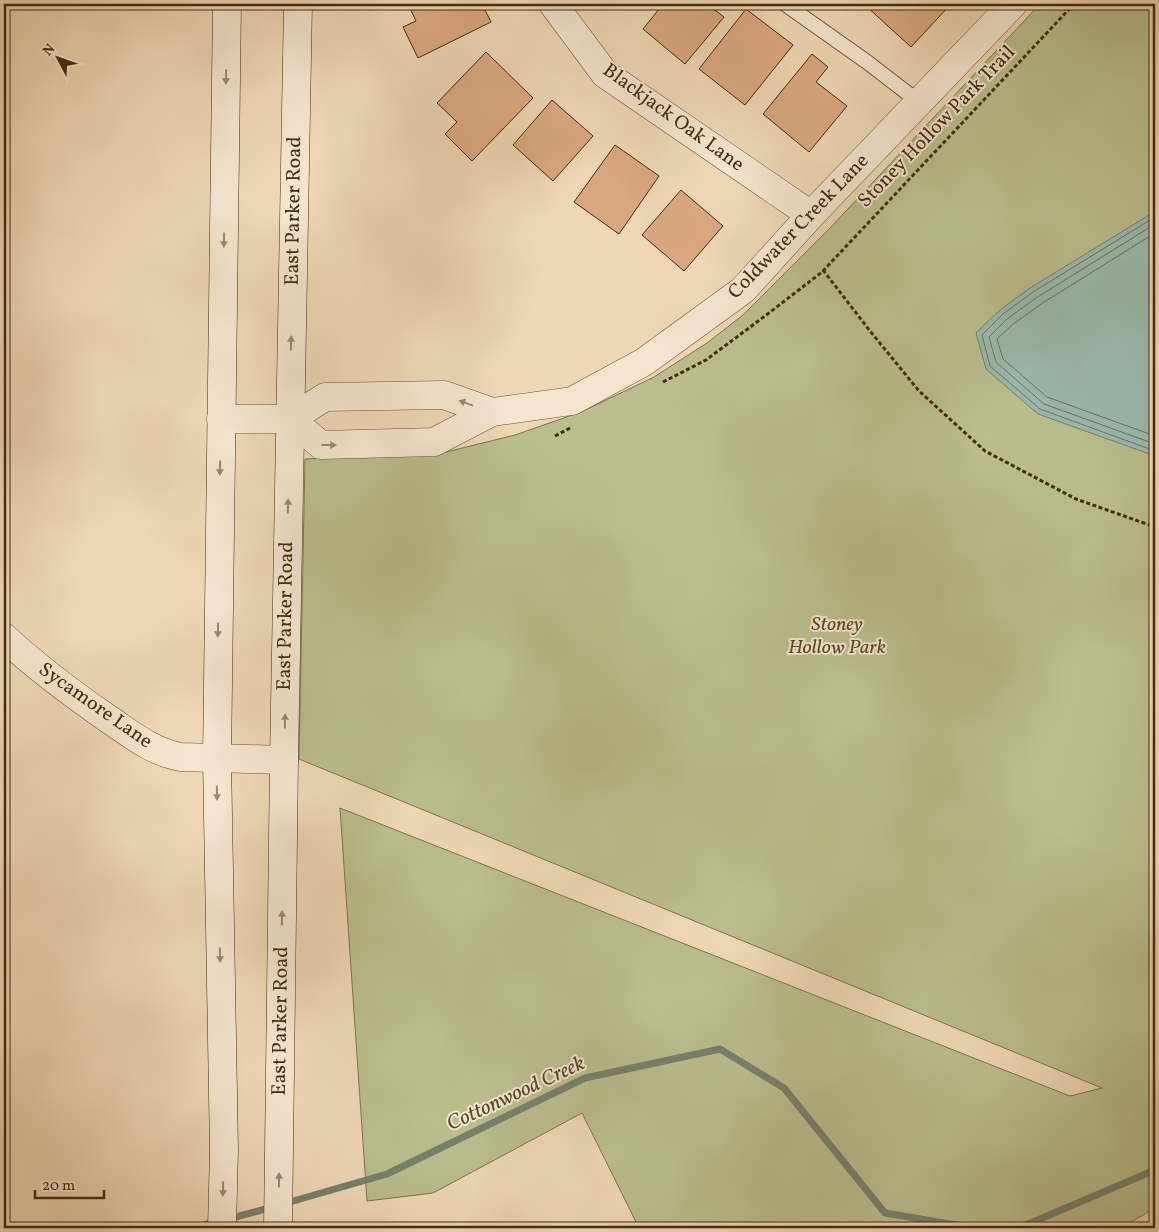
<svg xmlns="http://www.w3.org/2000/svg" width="1159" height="1232" font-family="Vollkorn,serif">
  <rect width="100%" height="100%" fill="#efd7b5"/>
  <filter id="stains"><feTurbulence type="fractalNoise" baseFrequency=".004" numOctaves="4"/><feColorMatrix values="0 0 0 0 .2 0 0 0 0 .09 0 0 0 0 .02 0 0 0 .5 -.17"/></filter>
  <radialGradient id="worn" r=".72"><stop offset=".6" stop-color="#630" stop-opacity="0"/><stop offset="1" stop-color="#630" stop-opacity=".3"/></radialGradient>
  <!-- green -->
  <path fill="#babe8d" stroke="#7e754f" d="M1040,4H1155V1208L1121,1228H639L582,1113L433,1193L367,1201L340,808L1070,1096L1102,1088L299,759L305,459L442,453L515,435L581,412L654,377L707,343L743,315L831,227Z"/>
  <!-- water -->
  <path fill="#9abaae" stroke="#77816f" d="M1154,212H1155V456L1038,414L986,369L976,333L1000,310L1030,288Z"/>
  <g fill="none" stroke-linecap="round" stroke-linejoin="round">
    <!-- shore -->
    <g stroke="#6e7360" stroke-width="1">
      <path d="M1155,217L1033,292L1003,314L982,335L990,366L1040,409L1155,451"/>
      <path d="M1155,224L1036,298L1007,319L989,337L996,362L1044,404L1155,444"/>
      <path d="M1155,233L1041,304L1012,325L997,339L1003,359L1047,397L1155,436"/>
    </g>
    <!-- stream -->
    <g stroke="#77816f" stroke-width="7">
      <path d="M283,1204L387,1174L585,1078L720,1049L784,1088L885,1213L974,1228"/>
      <path d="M228,1219L273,1207"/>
      <path d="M192,1228L215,1222"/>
      <path d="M1019,1228L1155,1170"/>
    </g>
  </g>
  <!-- building -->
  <g fill="#daa880" stroke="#432c11">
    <path d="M408,4H482L491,22L418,58L403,27L416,21Z"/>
    <path d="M663,4H707L724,17L685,64L643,29Z"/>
    <path d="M868,4H951L911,47L866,6Z"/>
    <path d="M746,9L793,45L745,105L699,69Z"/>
    <path d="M486,52L533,98L472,161L445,134L457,122L437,103Z"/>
    <path d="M812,54L828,67L816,82L847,106L809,152L763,114Z"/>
    <path d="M552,100L593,136L553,181L513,145Z"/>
    <path d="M615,145L659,176L619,234L574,202Z"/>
    <path d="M681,190L723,226L684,271L642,235Z"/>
  </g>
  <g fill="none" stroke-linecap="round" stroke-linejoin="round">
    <defs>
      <path id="lane" d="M785,4L867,62L919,102"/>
      <g id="street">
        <path d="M553,4L605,74L811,215"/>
        <path d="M492,412L572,401L644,362L743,290L811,215L1013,4"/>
        <path d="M221,419H290L325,397L444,395L492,412L434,442L321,445L290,419"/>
        <path d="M4,637C36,667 71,693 107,718C131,734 152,752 181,757L284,760"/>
      </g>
      <g id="secondary">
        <path d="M222,1228L224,1150L217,759L227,4"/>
        <path d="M278,1228L284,760L298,4"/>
      </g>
    </defs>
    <!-- lane casing -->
    <use href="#lane" stroke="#6e573a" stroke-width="16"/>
    <!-- street casing -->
    <use href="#street" stroke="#6e573a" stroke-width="29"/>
    <!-- secondary casing -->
    <use href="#secondary" stroke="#432c11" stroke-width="29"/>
    <!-- path -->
    <g stroke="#432c11" stroke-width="3" stroke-dasharray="4 2.5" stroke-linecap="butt">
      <path d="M823,270L870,331L919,391L985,451L1076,499L1155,527"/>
      <path d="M663,382L706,360L769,313L822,272L1074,4"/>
      <path d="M555,436L570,428"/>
    </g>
    <!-- lane -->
    <use href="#lane" stroke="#f5e5cf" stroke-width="14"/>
    <!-- street -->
    <use href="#street" stroke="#f5e5cf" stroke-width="28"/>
    <!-- secondary -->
    <use href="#secondary" stroke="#f5e5cf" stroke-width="28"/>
  </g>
  <!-- one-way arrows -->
  <defs><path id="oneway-solid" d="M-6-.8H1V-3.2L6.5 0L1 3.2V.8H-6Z" transform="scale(1.25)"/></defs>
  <g fill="#9c8870">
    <use href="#oneway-solid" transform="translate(226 77) rotate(91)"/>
    <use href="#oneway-solid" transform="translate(224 240) rotate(91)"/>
    <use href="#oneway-solid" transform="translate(291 343) rotate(-89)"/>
    <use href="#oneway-solid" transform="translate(466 403) rotate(-160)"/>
    <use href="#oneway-solid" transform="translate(329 445)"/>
    <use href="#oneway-solid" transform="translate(220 468) rotate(91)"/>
    <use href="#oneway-solid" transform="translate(288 506) rotate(-89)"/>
    <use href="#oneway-solid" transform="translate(218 630) rotate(91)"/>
    <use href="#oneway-solid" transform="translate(285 721) rotate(-89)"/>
    <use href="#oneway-solid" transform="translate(217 793) rotate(89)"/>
    <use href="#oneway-solid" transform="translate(282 918) rotate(-89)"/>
    <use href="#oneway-solid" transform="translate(220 955) rotate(89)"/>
    <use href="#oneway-solid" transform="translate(279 1180) rotate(-89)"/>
    <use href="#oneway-solid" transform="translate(223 1189) rotate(91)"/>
  </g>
  <g text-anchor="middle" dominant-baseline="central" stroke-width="4" stroke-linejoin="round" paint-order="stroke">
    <!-- street labels -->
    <g font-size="20" fill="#432c11" stroke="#f5e5cf">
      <text transform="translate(673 118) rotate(36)">Blackjack Oak Lane</text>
      <text transform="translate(937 127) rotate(-46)">Stoney Hollow Park Trail</text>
      <text transform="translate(294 211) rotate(-89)">East Parker Road</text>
      <text transform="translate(799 227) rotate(-46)">Coldwater Creek Lane</text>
      <text transform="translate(286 616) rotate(-89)">East Parker Road</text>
      <text transform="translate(95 706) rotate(35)">Sycamore Lane</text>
      <text transform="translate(281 1021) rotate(-89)">East Parker Road</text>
    </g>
    <!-- park labels -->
    <g font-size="20" font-style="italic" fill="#5b492a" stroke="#f5e5cf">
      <text x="837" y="625">Stoney<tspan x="837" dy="23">Hollow Park</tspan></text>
    </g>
    <!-- water labels -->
    <g font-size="21" font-style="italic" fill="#544830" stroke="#f5e5cf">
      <text transform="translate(516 1094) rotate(-25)">Cottonwood Creek</text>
    </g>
  </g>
  <!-- margin -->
  <rect width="1159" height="1232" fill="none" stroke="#efd7b5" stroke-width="20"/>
  <rect x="5" y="5" width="1149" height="1222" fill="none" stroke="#432c11" stroke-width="2.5"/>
  <rect x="10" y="10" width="1139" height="1212" fill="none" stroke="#432c11"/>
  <!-- north arrow -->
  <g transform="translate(58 58) rotate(311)" stroke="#f5e5cf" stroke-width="4" paint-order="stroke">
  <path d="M0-4L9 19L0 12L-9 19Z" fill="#432c11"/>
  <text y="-8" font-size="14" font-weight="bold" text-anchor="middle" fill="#432c11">N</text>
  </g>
  <!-- scale -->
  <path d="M35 1190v8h69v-8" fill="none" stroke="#432c11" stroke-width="2.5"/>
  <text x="42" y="1190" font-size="15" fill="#432c11" stroke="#f5e5cf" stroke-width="4" paint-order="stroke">20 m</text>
  <rect width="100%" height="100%" filter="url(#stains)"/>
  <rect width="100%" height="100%" fill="url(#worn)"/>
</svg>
